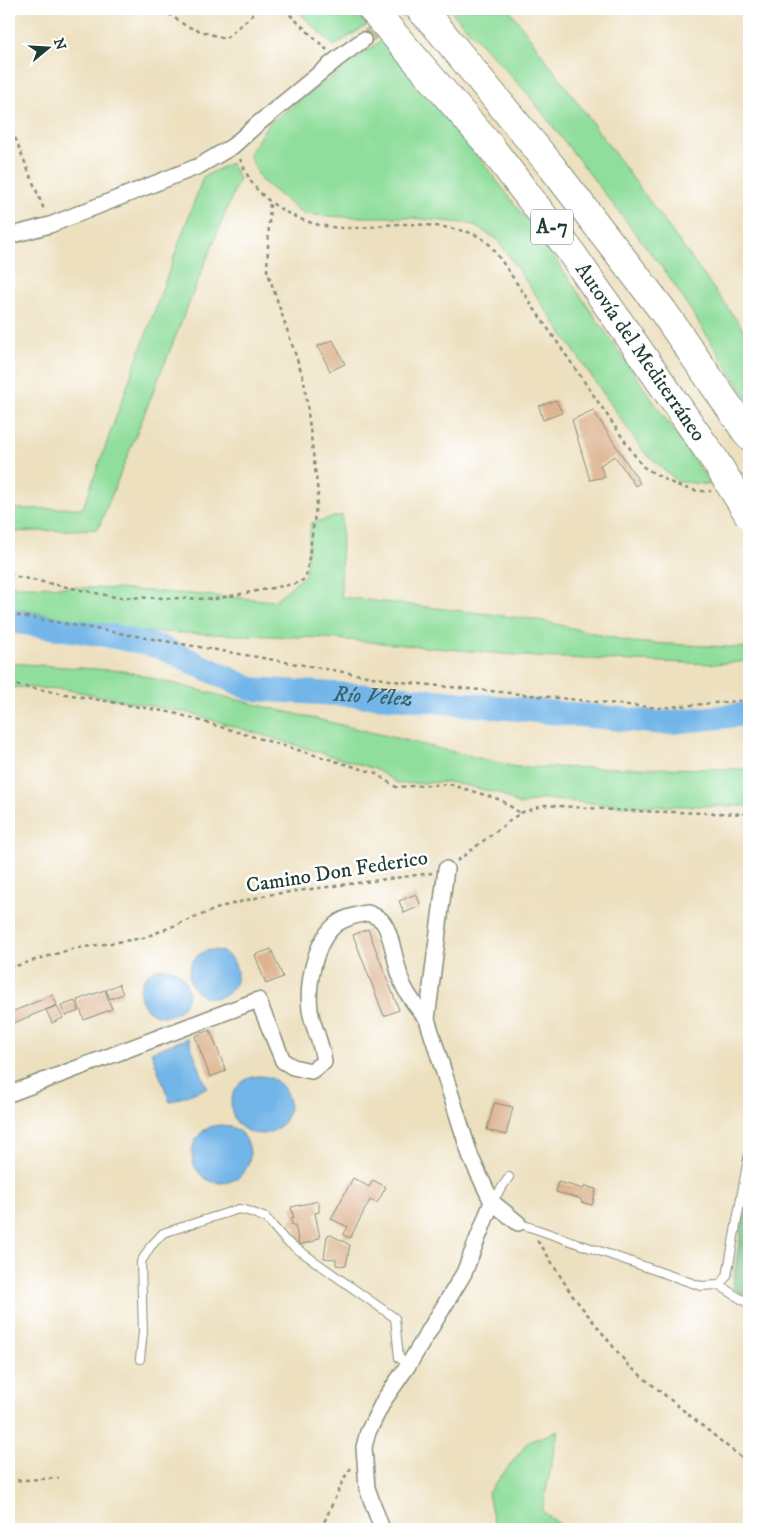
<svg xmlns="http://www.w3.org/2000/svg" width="758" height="1538" font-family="'IM FELL DW Pica',serif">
  <rect width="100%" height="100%" fill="#fff"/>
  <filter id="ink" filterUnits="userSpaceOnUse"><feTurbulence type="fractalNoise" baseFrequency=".02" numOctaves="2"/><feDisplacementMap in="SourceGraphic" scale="10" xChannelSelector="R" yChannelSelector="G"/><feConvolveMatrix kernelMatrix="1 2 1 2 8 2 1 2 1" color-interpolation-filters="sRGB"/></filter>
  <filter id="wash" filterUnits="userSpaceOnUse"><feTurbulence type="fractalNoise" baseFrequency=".0096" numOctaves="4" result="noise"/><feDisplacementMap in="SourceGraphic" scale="20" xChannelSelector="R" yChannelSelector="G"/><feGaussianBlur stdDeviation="1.12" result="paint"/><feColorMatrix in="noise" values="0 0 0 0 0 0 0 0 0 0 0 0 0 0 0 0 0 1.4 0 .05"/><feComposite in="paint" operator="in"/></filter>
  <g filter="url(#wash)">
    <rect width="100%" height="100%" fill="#ede0bf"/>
    <!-- green -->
    <g fill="#90de9c" stroke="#588e68">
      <path d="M295,9H352L367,25L334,46Z"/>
      <path d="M449,9H509L749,337V401L670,278L527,93Z"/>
      <path d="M382,40L465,139L544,243L711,485L677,481L643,451L497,239L471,224L404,217H343L303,214L261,180L249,155L267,125Z"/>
      <path d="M231,163L239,179L98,529L9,532V509L83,508L203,177Z"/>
      <path d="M342,515L341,597L539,620L631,642L745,648L749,647V661L713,664L537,657L326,638L131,631L12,608L9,605V586C97,586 186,593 274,601L305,575L311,523Z"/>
      <path d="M9,663L124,671L254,704L516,767L749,769V806H625L543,799L519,805L499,793L450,782L399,784L375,769L189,713L63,689L9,687Z"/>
      <path d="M558,1431L542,1511L566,1529H509L494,1523L488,1493L528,1442Z"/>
    </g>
    <!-- forest -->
    <path fill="#74bd84" stroke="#4a7d5c" d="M749,1176V1298L732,1288Z"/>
    <!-- water -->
    <g fill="#72b5e8" stroke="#48798e">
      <circle cx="213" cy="974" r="24"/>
      <circle cx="164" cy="992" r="24"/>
      <path d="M188,1038L207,1088L170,1102L151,1052Z"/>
      <circle cx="260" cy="1105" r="29"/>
      <circle cx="221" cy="1154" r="29"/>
    </g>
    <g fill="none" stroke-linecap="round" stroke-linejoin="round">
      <!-- river -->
      <path stroke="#72b5e8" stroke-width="24" id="s1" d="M9,621L111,636L160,647L251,689L404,698L662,723L749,714"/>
    </g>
    <g id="blocks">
      <!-- building -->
      <g fill="#ddb38f">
        <path d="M333,340L345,364L330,371L318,346Z"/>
        <path d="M556,400L562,413L543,420L539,406Z"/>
        <path d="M593,410L640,483L635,486L615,456L600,465L605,477L590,480L572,420Z"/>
        <path d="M416,894L421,906L404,913L399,901Z"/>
        <path d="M368,929L399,1010L384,1016L353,935Z"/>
        <path d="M271,949L283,977L266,984L255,955Z"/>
        <path d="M119,984L123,994L110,999L106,990Z"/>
        <path d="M105,990L112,1009L84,1020L77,1000Z"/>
        <path d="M53,995L57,1005L9,1025V1013Z"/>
        <path d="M75,1001L79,1011L65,1016L61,1006Z"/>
        <path d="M57,1006L63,1018L52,1023L46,1010Z"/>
        <path d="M210,1030L226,1071L210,1077L195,1036Z"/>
        <path d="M494,1103L513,1107L506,1135L487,1130Z"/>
        <path d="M353,1178L369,1187L373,1180L386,1187L377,1203L370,1200L350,1238L343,1235L348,1227L331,1219Z"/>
        <path d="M558,1182L584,1189L585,1186L596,1189L592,1205L581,1202V1199L556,1192Z"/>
        <path d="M319,1201V1212L315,1213L320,1238L315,1239V1241L299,1245L295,1225H292L291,1219L294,1218L291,1207Z"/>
        <path d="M331,1235L350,1245L346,1266L336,1265V1259L324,1258L327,1236Z"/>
      </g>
    </g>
  </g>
  <g filter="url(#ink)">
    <use href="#blocks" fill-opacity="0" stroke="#868e7a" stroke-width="1"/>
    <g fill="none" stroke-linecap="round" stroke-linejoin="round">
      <!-- minor-tunnel -->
      <path stroke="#c4bfa3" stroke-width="15" stroke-dasharray="15 8" stroke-linecap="butt" d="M363,40L402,9"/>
      <defs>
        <g id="service">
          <path d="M492,1202L509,1177"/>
          <path d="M518,1223L701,1286L719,1285L749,1304"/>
          <path d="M719,1285L727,1276L749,1153"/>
          <path d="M140,1359L143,1332L141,1262L150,1247L163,1233L239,1209L248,1211L266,1218L286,1241L395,1318L399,1358L409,1364"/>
        </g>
        <g id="minor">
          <path d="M9,236L50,225L199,166L233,146L254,127L337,59L363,40"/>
          <path d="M446,869L427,1019L471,1158L492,1202L518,1223"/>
          <path d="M9,1094L258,1000L283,1061L293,1067L311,1071L324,1062C322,1043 313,1028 310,1010C307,985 314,945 333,927C342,918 356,915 368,913C372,915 379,917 382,921C392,931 396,971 404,987C410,999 418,1009 427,1019"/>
          <path d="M382,1529L367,1488L364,1447L368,1432L384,1400L409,1364L464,1273L492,1202"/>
        </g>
        <g id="motorway">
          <path id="s2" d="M372,9L490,146L568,248L714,459"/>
          <path d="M420,9L437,27L552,167L663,311L749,436"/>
        </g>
      </defs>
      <!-- service casing -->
      <use href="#service" stroke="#868e7a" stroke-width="10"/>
      <!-- minor casing -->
      <use href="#minor" stroke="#868e7a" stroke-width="18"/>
      <!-- motorway casing -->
      <use href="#motorway" stroke="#868e7a" stroke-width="30"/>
      <!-- path -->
      <g stroke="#868e7a" stroke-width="2.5" stroke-dasharray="4 4" stroke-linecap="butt">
        <path d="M162,9L186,26L225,39L259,9"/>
        <path d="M284,9L327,50"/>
        <path d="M9,123L45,212"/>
        <path d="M240,159C244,167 248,178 254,186C279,215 315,229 352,228C369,228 385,224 402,224C417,224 433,225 448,228C468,232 477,232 492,247L642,466C664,479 684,493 711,491"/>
        <path d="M9,575L115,597L215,599L298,583L306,578L318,493L304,380L267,270L270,201"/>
        <path d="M9,614L401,682L658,708L749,700"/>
        <path d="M9,684L174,713L375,773L396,787L449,784L501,800L520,813"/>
        <path d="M457,861L520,813L545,805L630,811L749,814"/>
        <path d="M9,968L72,949L143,938L224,906L267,895L432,873"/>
        <path d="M537,1241L541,1245L572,1295L628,1365L749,1464"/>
        <path d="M9,1481L59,1478"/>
        <path d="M321,1529L344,1478L351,1468"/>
      </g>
      <!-- service -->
      <use href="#service" stroke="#fff" stroke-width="8"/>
      <!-- minor -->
      <use href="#minor" stroke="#fff" stroke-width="15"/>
      <!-- motorway -->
      <use href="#motorway" stroke="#fff" stroke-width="28"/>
      <defs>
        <path id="motorway-bridge" d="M714,459L749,515"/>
      </defs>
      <!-- motorway-bridge casing -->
      <use href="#motorway-bridge" stroke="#868e7a" stroke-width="30" stroke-linecap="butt"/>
      <!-- motorway-bridge -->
      <use href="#motorway-bridge" stroke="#fff" stroke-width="28"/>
    </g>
  </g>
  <g text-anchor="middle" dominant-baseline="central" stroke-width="5" stroke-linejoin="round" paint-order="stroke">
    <!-- shield labels -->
    <rect fill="#fff" stroke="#627771" stroke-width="1" x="531" y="209.5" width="42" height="35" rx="4"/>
    <g font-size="20" font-weight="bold" fill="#1f3d34">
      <text x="552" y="227">A-7</text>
    </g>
    <!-- street labels -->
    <g font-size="21" fill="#1f3d34" stroke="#fff">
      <text stroke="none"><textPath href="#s2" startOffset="436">Autovía del Mediterráneo</textPath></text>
      <text transform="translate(337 872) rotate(-9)">Camino Don Federico</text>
    </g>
    <!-- water labels -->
    <g font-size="22" font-style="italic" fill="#38616a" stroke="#fff">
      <text stroke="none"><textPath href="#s1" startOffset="376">Río Vélez</textPath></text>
    </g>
  </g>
  <!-- margin -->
  <rect width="758" height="1538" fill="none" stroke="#fff" stroke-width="30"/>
  <!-- north arrow -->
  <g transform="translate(48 48) rotate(72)" stroke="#ffffff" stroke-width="4" paint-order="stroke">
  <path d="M0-4L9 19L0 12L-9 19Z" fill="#1f3d34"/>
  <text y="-8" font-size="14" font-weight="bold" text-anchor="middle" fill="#1f3d34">N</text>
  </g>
</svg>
